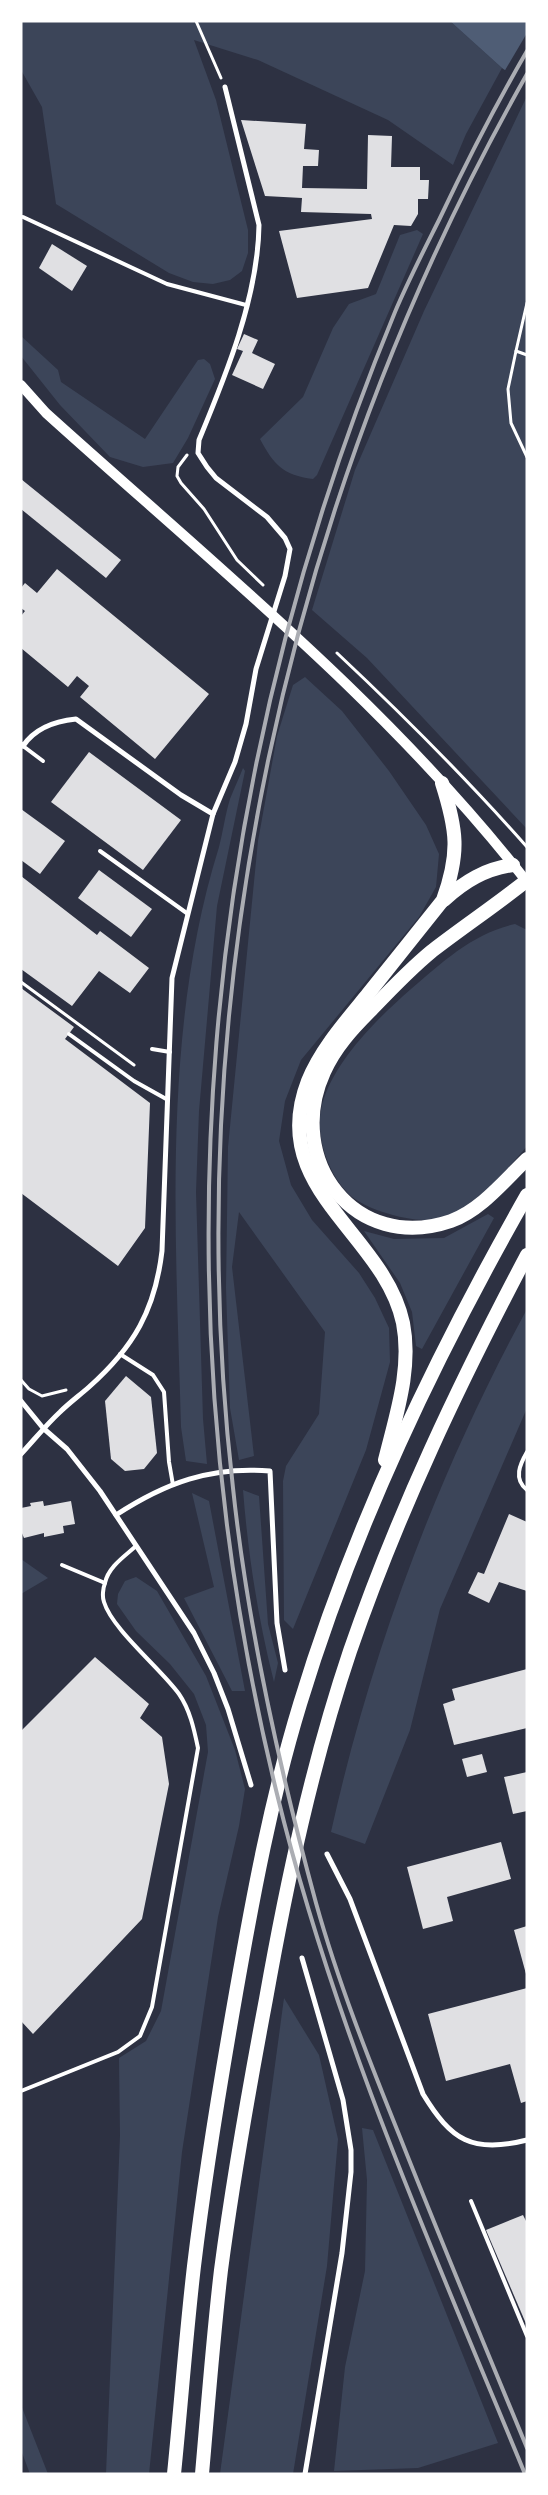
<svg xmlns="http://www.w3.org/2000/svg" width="548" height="2495" font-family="Helvetica,sans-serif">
  <rect width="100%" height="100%" fill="#2d3142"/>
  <!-- green -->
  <g fill="#3c4559">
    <path d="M21,21H450L502,68L466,134L453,165L388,120L258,60L194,40L216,100L248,230V253L242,271L230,280L213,284L193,282L169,273L56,204L42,107L21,70Z"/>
    <path d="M527,96V829L367,658L312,610L355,470L424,311Z"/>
    <path d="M417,230L423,234L317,475L313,479C283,475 274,465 260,439L303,397L333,328L349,304L376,294L400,235Z"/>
    <path d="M21,336L58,370L61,382L145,439L198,360L204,359L210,364L215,379L188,438L173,463L143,467L110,457L60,405L21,356Z"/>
    <path d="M305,677L342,711L389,771L426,825L439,854L436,887L419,917L301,1060L285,1101L279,1141L291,1185L312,1220L359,1273L375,1298L389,1328L390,1362L366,1450L293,1629L284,1620L283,1481L286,1466L319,1414L325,1332L239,1212L232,1267L254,1456L239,1460L230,1408L226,1288L228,1147L258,841L277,736L293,685Z"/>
    <path d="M243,768L245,771L217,906L199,1111L196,1192L203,1419L207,1464L186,1461L181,1427C176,1235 161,1033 219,847C223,832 225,815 230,799C234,789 239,778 243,768Z"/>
    <path d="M515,924L527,930V1146C510,1167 476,1204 451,1214C444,1216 433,1220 425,1220C403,1220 359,1208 345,1190C325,1167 313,1128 324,1098C339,1056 378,1018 411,989C444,961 472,934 515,924Z"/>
    <path d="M488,1214L494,1218L422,1349L416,1346L412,1312L400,1283L364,1231L394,1239L444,1238Z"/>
    <path d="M527,1309V1408L440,1609L410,1730L365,1844L331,1832C371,1651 438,1473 527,1309Z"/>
    <path d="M243,1490L259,1496L268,1624L278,1663L274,1682C258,1619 248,1554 243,1490Z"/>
    <path d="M192,1493L209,1501L245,1691H232L184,1598L214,1587Z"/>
    <path d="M21,1559L48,1578L21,1594Z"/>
    <path d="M136,1577L157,1591L206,1676L235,1750L245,1789L239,1826L218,1917L182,2152L149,2474H106L120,2136L119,2058L146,2041L161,2011L208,1752L206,1725L194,1694L170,1664L136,1631L117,1604L118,1594L125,1581Z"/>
    <path d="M284,1998L319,2055L338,2139L327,2266L293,2474H220Z"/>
    <path d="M362,2128L373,2130L498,2443L418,2468L334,2471L345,2367L365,2271L367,2180Z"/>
    <path d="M21,2405L48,2474H30L21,2450Z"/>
  </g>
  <!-- water -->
  <path fill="#4f5d75" d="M450,21H527V86L502,68Z"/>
  <!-- pier -->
  <path fill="#2d3142" d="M527,33V88L504,72Z"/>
  <!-- building -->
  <g fill="#e0e0e3">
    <path d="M241,120L306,124L304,149L319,150L318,166H303L302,188L367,189L368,135L392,136L391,167H420V180H429L428,199H418V214L411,226L394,225L368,288L297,298L279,231L372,219L371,214L301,212L302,198L265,196Z"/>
    <path d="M52,244L87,266L72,291L39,268Z"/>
    <path d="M244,334L258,340L252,353L275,364L263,389L232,375L243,351L237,349Z"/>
    <path d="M21,479L121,560L106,578L21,509Z"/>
    <path d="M57,569L209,694L155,759L80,697L89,686L77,676L68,687L21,648V616L25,611L21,608V588L25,583L37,593Z"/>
    <path d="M89,752L181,820L143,870L51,802Z"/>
    <path d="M21,809L65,841L40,874L21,860Z"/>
    <path d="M99,870L152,909L131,937L78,898Z"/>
    <path d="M21,876L97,935L100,931L149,968L130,993L99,971L72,1006L21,969Z"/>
    <path d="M21,988L74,1027L65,1039L150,1103L145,1228L118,1266L21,1193Z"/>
    <path d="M126,1376L151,1397L157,1453L144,1469L125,1471L111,1459L105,1401Z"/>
    <path d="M43,1501L44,1506L71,1501L75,1524L63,1526L64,1533L44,1537V1533L24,1538L21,1531V1508L31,1506L30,1503Z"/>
    <path d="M509,1514L527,1522V1591L499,1582L489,1603L468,1593L478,1572L484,1574Z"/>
    <path d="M95,1657L149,1704L140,1718L162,1737L169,1784L142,1919L33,2034L21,2021V1731Z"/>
    <path d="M527,1669V1728L454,1745L443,1704L455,1700L452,1689Z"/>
    <path d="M482,1754L487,1772L467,1777L462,1759Z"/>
    <path d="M527,1772V1811L513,1814L504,1777Z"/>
    <path d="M501,1842L511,1879L447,1897L453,1921L423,1929L407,1867Z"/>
    <path d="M527,1926V1974H526L514,1930Z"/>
    <path d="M527,1988V2101L521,2103L510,2064L446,2081L428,2014Z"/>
    <path d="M523,2215L527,2223V2326L486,2230Z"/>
  </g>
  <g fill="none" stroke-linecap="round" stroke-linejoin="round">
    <!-- path -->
    <g stroke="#fff" stroke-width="3">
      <path d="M196,21L221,78"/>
      <path d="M516,351L527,303"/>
      <path d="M527,355L516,351L508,389L511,423L527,457"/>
      <path d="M187,455L178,467L177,476L181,483L204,509L237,560L263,585"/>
      <path d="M337,653C403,715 467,779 527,847"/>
      <path d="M21,982L134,1065"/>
      <path d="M21,1380L29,1389L42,1396L66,1390"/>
    </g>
    <!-- service -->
    <g stroke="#fff" stroke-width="4">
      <path d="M23,217L167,284L246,305"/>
      <path d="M23,746L43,761"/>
      <path d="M100,851L188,914"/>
      <path d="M69,1034L134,1081L168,1100"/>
      <path d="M152,1049L170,1052"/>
      <path d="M120,1354L153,1375L164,1392L169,1462L173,1485"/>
      <path d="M527,1452C520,1464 513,1479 527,1490"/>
      <path d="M62,1565L105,1583"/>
      <path d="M21,2091L118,2052L140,2036L152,2007L198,1748C194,1729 190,1710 179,1694C161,1669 112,1629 104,1602C102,1597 103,1588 105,1583C108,1567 125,1556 136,1546"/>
      <path d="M471,2201L527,2336"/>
    </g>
    <!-- minor -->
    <g stroke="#fff" stroke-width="5">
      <path d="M21,744L23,746C35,728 56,721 76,719L181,795L213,814"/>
      <path d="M21,1401L43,1428L67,1449L100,1491L194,1633L214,1673L228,1709L251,1785"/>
      <path d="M21,1454C34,1440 46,1425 60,1412C69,1403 80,1395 89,1387C134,1347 155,1310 162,1251L172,978L213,814L235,762L246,724L256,669L285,576L290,549L285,538L267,517L216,478L207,467L198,453L199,440C226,375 258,297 259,225L225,87"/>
      <path d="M116,1515C165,1483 211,1466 270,1471L277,1623L285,1670"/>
      <path d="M327,1854L350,1899L423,2094C451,2140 472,2154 527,2140"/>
      <path d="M302,1958L343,2100L351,2150V2172L342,2253L305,2474"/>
    </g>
    <!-- secondary -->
    <path stroke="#fff" stroke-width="10" d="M21,385L46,413C212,563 389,705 527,882"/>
    <!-- trunk -->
    <g stroke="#fff" stroke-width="14">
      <path d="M526,881C496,905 463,927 432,951C410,969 391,989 372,1009C353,1028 335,1047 324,1072C284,1160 355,1254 451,1221C481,1210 504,1181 527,1159"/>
      <path d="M444,900C465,881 485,869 513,865"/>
      <path d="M385,1460C396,1415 412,1369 403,1323C384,1233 266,1189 308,1081C321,1049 346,1021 368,994C393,963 418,931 443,900C460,853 457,830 442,783"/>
      <path d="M174,2474C181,2405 186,2335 194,2266C205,2175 220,2084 236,1993C253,1896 271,1799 300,1704C354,1526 435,1357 527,1195"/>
      <path d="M202,2474C208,2406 213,2338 221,2270C233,2179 249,2089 266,1999C287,1881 312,1764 350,1651C398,1512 459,1384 527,1255"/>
    </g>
    <!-- rail -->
    <g stroke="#abadb3" stroke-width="4">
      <path d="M527,74C286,500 177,1001 233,1488C248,1629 279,1767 316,1903C338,1982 369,2060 400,2137C441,2241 484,2344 527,2448"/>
      <path d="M525,2474C433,2251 334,2029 277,1794C154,1293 199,787 395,312C408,281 424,250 439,220C466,163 495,106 527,51"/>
    </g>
  </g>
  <!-- border -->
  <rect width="548" height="2495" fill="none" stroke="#ffffff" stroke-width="45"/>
</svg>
